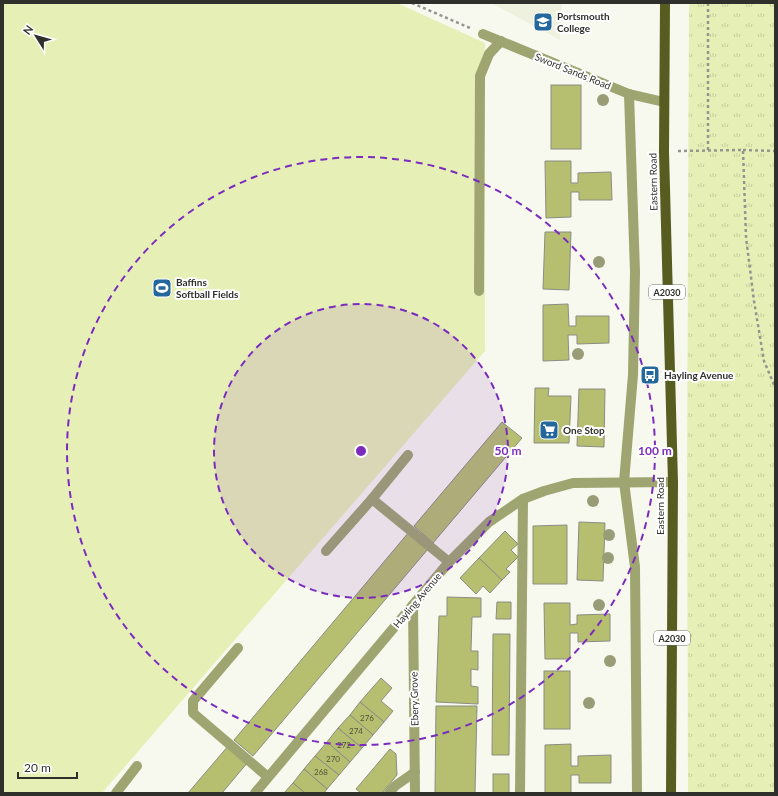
<svg xmlns="http://www.w3.org/2000/svg" width="778" height="796" font-family="Lato,sans-serif">
  <defs>
    <pattern id="grass-tufts" width="24" height="20" patternUnits="userSpaceOnUse"><rect width="24" height="20" fill="#e6efb6"/><path d="M3 7l-1-3M5 7V3M7 7l1-3M15 17l-1-3M17 17v-4M19 17l1-3" fill="none" stroke="#c6cd9d"/></pattern>
  </defs>
  <rect width="100%" height="100%" fill="#f7f9ee"/>
  <!-- built -->
  <path fill="#edf1de" d="M491,3H562L560,40Z"/>
  <!-- grass -->
  <path fill="url(#grass-tufts)" d="M689,3H775V793H688L687,476Z"/>
  <!-- park -->
  <path fill="#e6efb6" d="M3,3H397L485,43V351L102,793H3Z"/>
  <!-- building -->
  <g fill="#b5bf6f" stroke="#8b8d83">
    <rect x="551" y="85" width="30" height="64"/>
    <path d="M545,161H571V183H578V173L611,172L612,200H579V192H571V217L546,218Z"/>
    <path d="M545,232H571L569,290L543,289Z"/>
    <path d="M568,304L569,326H576V316H609V343L577,344V335H568L569,360L543,361V305Z"/>
    <path d="M535,388H549L548,396H571L569,443H534Z"/>
    <path d="M579,389H605L604,447L577,446Z"/>
    <path d="M502,422L522,438L433,543L414,526Z"/>
    <path d="M579,522L605,523L603,581L577,580Z"/>
    <path d="M567,525V584H533V526Z"/>
    <path d="M505,531L518,544L511,550L518,557L506,569L510,572L502,580L479,558Z"/>
    <path d="M409,532L428,549L253,756L234,740Z"/>
    <path d="M479,558L502,580L490,593L483,586L476,594L460,578Z"/>
    <path d="M447,597L481,598V617H472L471,651H478V670L471,669V686L478,687V704L436,702L439,616H447Z"/>
    <path d="M497,602H511V619H496Z"/>
    <path d="M544,603H570V625L577,624V615L610,614V641L578,642V633H570V659H545Z"/>
    <path d="M493,634H510L509,755H492Z"/>
    <rect x="544" y="671" width="26" height="58"/>
    <path d="M381,678L392,688L381,701L393,711L384,722L360,702Z"/>
    <path d="M360,702L384,722L373,735L350,715Z"/>
    <path d="M436,706H477L475,793H435Z"/>
    <path d="M350,715L373,735L362,748L338,728Z"/>
    <path d="M338,728L362,748L350,762L327,742Z"/>
    <path d="M327,742L350,762L339,775L315,756Z"/>
    <path d="M571,744V766H578V756L611,755V783H579V775H571V793H545V745Z"/>
    <path d="M229,745L248,762L222,793H188Z"/>
    <path d="M390,749L396,754L397,775L382,793H361L356,789Z"/>
    <path d="M315,756L339,775L327,789L304,769Z"/>
    <path d="M304,769L327,789L324,793H305L293,783Z"/>
    <rect x="493" y="774" width="16" height="19"/>
    <path d="M293,783L305,793H284Z"/>
  </g>
  <g fill="none" stroke-linecap="round" stroke-linejoin="round">
    <!-- path -->
    <g stroke="#94958e" stroke-width="2.5" stroke-dasharray="3 3" stroke-linecap="butt">
      <path d="M412,3L470,28"/>
      <path d="M708,3V150"/>
      <path d="M743,150L775,151"/>
      <path d="M678,151L743,150L746,237L754,301L764,361L775,387"/>
    </g>
    <!-- lane -->
    <g stroke="#9ea570" stroke-width="10">
      <path d="M629,94L635,272L633,375L624,482L635,567L637,793"/>
      <path d="M479,291L480,76L489,54L501,41"/>
      <path d="M408,455L372,499L449,562"/>
      <path d="M326,551L372,499"/>
      <path d="M238,648L193,701V713L268,777"/>
      <path d="M116,793L137,766"/>
      <path d="M389,793L395,786L415,772"/>
      <path d="M520,793L523,499"/>
    </g>
    <!-- street -->
    <g stroke="#9ea570" stroke-width="10">
      <path d="M483,34L629,94L664,102"/>
      <path d="M413,605L415,793"/>
      <path d="M255,793L449,562L489,522L523,499L544,491L573,483L673,482"/>
    </g>
    <!-- primary -->
    <path stroke="#575d20" stroke-width="10" d="M665,3L664,152L673,482L671,793"/>
  </g>
  <!-- trees -->
  <g fill="#989d77">
    <circle cx="603" cy="100" r="6"/>
    <circle cx="599" cy="262" r="6"/>
    <circle cx="578" cy="354" r="6"/>
    <circle cx="593" cy="501" r="6"/>
    <circle cx="609" cy="535" r="6"/>
    <circle cx="608" cy="558" r="6"/>
    <circle cx="599" cy="605" r="6"/>
    <circle cx="610" cy="661" r="6"/>
    <circle cx="589" cy="703" r="6"/>
  </g>
  <!-- distance rings -->
  <circle cx="361" cy="451" r="147" fill="#7b2cbf" fill-opacity=".12"/>
  <g fill="none" stroke="#7b2cbf" stroke-width="2" stroke-dasharray="7 5">
    <circle cx="361" cy="451" r="147"/>
    <circle cx="361" cy="451" r="294"/>
  </g>
  <!-- icons -->
  <defs>
    <symbol id="university-square" viewBox="-11 -11 22 22"><rect x="-9" y="-9" width="18" height="18" rx="4" fill="#23679c" stroke="#fff"/><path d="M0-5L7-2L0 1L-7-2ZM-4 1L0 2.5L4 1V4Q0 6-4 4Z" fill="#fff"/></symbol>
    <symbol id="stadium-square" viewBox="-11 -11 22 22"><rect x="-9" y="-9" width="18" height="18" rx="4" fill="#23679c" stroke="#fff"/><path d="M0-5a6.5 5 0 1 0 0 10a6.5 5 0 1 0 0-10ZM-3.5-1.8h7v3.6h-7Z" fill="#fff"/></symbol>
    <symbol id="bus-square" viewBox="-11 -11 22 22"><rect x="-9" y="-9" width="18" height="18" rx="4" fill="#23679c" stroke="#fff"/><path d="M-5-6H5V4H4V6H2V4H-2V6H-4V4H-5ZM-3.5-4V0h7V-4ZM-3.5 1.2v1.5H-2V1.2ZM2 1.2v1.5H3.5V1.2Z" fill="#fff"/></symbol>
    <symbol id="supermarket-square" viewBox="-11 -11 22 22"><rect x="-9" y="-9" width="18" height="18" rx="4" fill="#23679c" stroke="#fff"/><path d="M-6-5.5h2.5l.6 2H6L4.5 2H-2.5L-4.4-4H-6ZM-1.5 3.2a1.3 1.3 0 1 0 .1 0ZM3 3.2a1.3 1.3 0 1 0 .1 0Z" fill="#fff"/></symbol>
  </defs>
  <g fill-rule="evenodd">
    <use href="#university-square" x="532" y="11" width="22" height="22"/>
    <use href="#stadium-square" x="151" y="277" width="22" height="22"/>
    <use href="#bus-square" x="639" y="364" width="22" height="22"/>
    <use href="#supermarket-square" x="538" y="419" width="22" height="22"/>
  </g>
  <g text-anchor="middle" dominant-baseline="central" stroke-width="4" stroke-linejoin="round" paint-order="stroke">
    <!-- number labels -->
    <g font-size="8" fill="#50543d">
      <text x="367" y="718">276</text>
      <text x="356" y="731">274</text>
      <text x="344" y="745">272</text>
      <text x="333" y="759">270</text>
      <text x="321" y="772">268</text>
    </g>
    <!-- shield labels -->
    <g fill="#fff" stroke="#6d6e6b" stroke-width="1">
      <rect x="649" y="285" width="36" height="14" rx="3"/>
      <rect x="654" y="631" width="36" height="14" rx="3"/>
    </g>
    <g font-size="9" font-weight="bold" fill="#2f302c">
      <text x="667" y="292">A2030</text>
      <text x="672" y="638">A2030</text>
    </g>
    <!-- poi labels -->
    <g font-size="10" font-weight="bold" fill="#2f302c" stroke="#fff" text-anchor="start">
      <text x="557" y="16">Portsmouth<tspan x="557" dy="12">College</tspan></text>
      <text x="176" y="282">Baffins<tspan x="176" dy="12">Softball Fields</tspan></text>
      <text x="664" y="375">Hayling Avenue</text>
      <text x="563" y="430">One Stop</text>
    </g>
    <!-- street labels -->
    <g font-size="10" fill="#2f302c" stroke="#fff">
      <text transform="translate(573 71) rotate(22)">Sword Sands Road</text>
      <text transform="translate(653 182) rotate(-91)">Eastern Road</text>
      <text transform="translate(660 506) rotate(-90)">Eastern Road</text>
      <text transform="translate(417 600) rotate(-50)">Hayling Avenue</text>
      <text transform="translate(414 699) rotate(-91)">Ebery Grove</text>
    </g>
  </g>
  <circle cx="361" cy="451" r="6" fill="#7b2cbf" stroke="#fff" stroke-width="2"/>
  <g font-size="12" text-anchor="middle" font-weight="bold" fill="#7b2cbf" stroke="#fff" stroke-width="4" stroke-linejoin="round" paint-order="stroke">
    <text x="508" y="455">50 m</text>
    <text x="655" y="455">100 m</text>
  </g>
  <!-- border -->
  <rect width="778" height="796" fill="none" stroke="#2f302c" stroke-width="8"/>
  <!-- north arrow -->
  <g transform="translate(36 36) rotate(307)" stroke="#ffffff" stroke-width="3" paint-order="stroke">
  <path d="M0-3L7 15L0 10L-7 15Z" fill="#2f302c"/>
  <text y="-6" font-size="11" font-weight="bold" text-anchor="middle" fill="#2f302c">N</text>
  </g>
  <!-- scale -->
  <path d="M18 772v6h59v-6" fill="none" stroke="#2f302c" stroke-width="2"/>
  <text x="24" y="772" font-size="12" fill="#2f302c" stroke="#ffffff" stroke-width="3" paint-order="stroke">20 m</text>
</svg>
